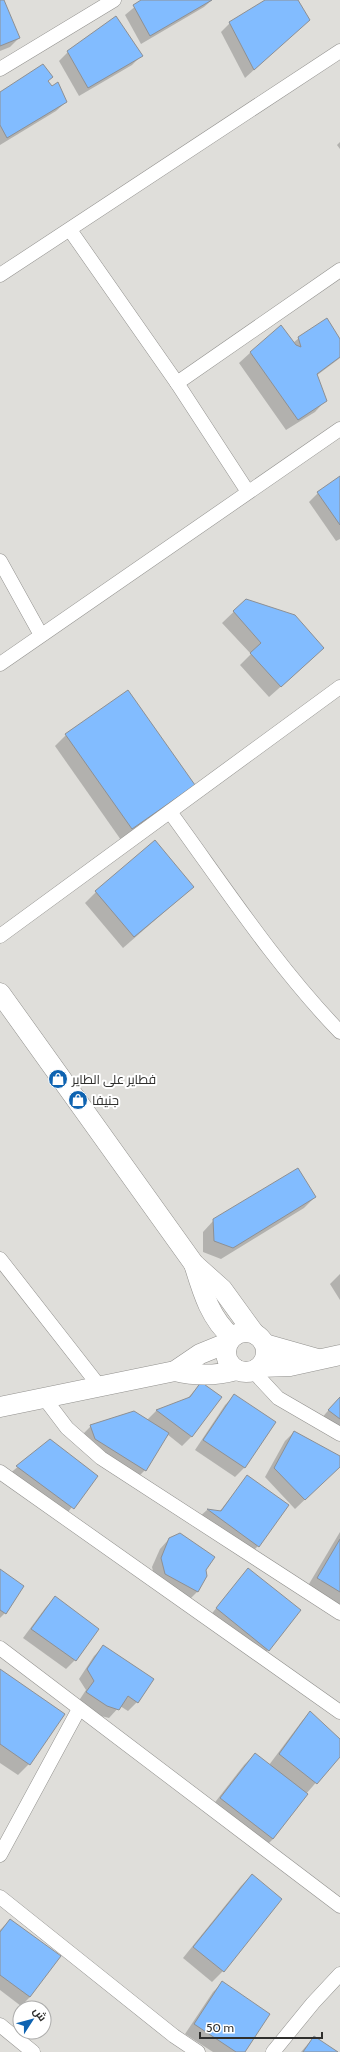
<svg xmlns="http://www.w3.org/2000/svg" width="340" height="2052" font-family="Cabin,Cairo,sans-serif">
  <rect width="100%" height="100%" fill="#dfdeda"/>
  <!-- shadow -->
  <g fill="#0003">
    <path d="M0,0H3L19,38L10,47L0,51Z"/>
    <path d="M143,0H212L204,7L141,44L125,15Z"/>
    <path d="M266,0H297L309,20L245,78L221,32L230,23Z"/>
    <path d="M68,52L141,56L132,65L79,96L59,61Z"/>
    <path d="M47,81L66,102L56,111L0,145V93Z"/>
    <path d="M340,142V149L337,145Z"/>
    <path d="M299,338L340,341V358L316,376L326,400L315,412L286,430L239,363L251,352L293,343Z"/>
    <path d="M340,477V539L336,541L309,502L318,493Z"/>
    <path d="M246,600L312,659L269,697L240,665L251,654L222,623Z"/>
    <path d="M66,735L183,796L121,840L55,746Z"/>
    <path d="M193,887L123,948L85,903L96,892Z"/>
    <path d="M315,1197L304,1208L221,1259L203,1252V1232L214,1220Z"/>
    <path d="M340,1274V1300L330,1284Z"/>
    <path d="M201,1383L220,1397L191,1437L182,1446L167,1434L145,1470L136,1479L82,1435L91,1426L147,1420L156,1411L187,1399Z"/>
    <path d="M234,1396L274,1423L244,1468L235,1477L195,1450L225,1405Z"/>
    <path d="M340,1397V1434L320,1420Z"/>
    <path d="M294,1432L340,1457V1466L295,1509L265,1477L285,1441Z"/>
    <path d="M50,1440L97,1476L64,1517L8,1475Z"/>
    <path d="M248,1476L288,1505L258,1546L249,1555L198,1518L207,1510L219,1512Z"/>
    <path d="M340,1532V1609L306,1589Z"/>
    <path d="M169,1539L205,1569L206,1576L197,1592L188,1601L156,1583L152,1567L160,1549Z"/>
    <path d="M249,1569L268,1650L259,1659L208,1618Z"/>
    <path d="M0,1571L5,1613L0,1618Z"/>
    <path d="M55,1598L75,1660L66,1669L23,1638L46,1607Z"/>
    <path d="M103,1647L153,1679L137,1702L128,1711L120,1706L109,1718L97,1715L78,1702L86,1690L79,1679L94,1656Z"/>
    <path d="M0,1670L29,1764L18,1775L0,1763Z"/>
    <path d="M310,1712L340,1740V1755L306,1794L273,1839L262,1850L209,1810L244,1765L255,1754L269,1765L302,1721Z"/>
    <path d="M252,1875L223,1971L212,1982L183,1958L241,1886Z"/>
    <path d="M10,1920L30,1997L21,2006L0,1990V1930Z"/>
    <path d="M222,1983L244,2052H213L185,2034L213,1992Z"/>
    <path d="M314,2037L337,2052H301Z"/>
  </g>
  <!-- building -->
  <g fill="#82bcff" stroke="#8e9093">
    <path d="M0,0H4L20,38L0,46Z"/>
    <path d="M141,0H212L150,36L133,5Z"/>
    <path d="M265,0H298L310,20L254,70L229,22Z"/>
    <path d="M116,16L143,56L88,88L67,51Z"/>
    <path d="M43,64L53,77L48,81L52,86L58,82L67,102L7,138L0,125V92Z"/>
    <path d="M327,318L340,339V357L317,374L327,401L298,420L250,352L281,325L296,345L301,347L298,337Z"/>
    <path d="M340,476V525L317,492Z"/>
    <path d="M246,599L295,615L324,648L281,687L250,653L261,643L233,611Z"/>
    <path d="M128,690L195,785L132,829L65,734Z"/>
    <path d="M155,840L194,887L134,937L95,891Z"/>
    <path d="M298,1168L316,1197L233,1248L214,1241L213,1219Z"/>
    <path d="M201,1382L222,1397L192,1437L156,1410L190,1397Z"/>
    <path d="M234,1394L276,1422L245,1468L203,1440Z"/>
    <path d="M340,1397V1419L328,1410Z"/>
    <path d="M134,1411L169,1433L146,1471L95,1439L90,1425Z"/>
    <path d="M294,1431L340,1456V1467L305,1500L274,1468Z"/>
    <path d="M50,1439L98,1476L74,1509L16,1466Z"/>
    <path d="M247,1475L289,1505L259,1547L207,1509L221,1511Z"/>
    <path d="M180,1533L215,1557L206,1570L207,1576L198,1592L165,1574L161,1558L169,1538Z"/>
    <path d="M340,1539V1592L317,1578Z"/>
    <path d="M248,1568L301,1610L269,1651L216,1608Z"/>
    <path d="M0,1569L24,1586L6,1614L0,1610Z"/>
    <path d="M55,1596L99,1629L76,1661L31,1629Z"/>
    <path d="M103,1645L154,1679L138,1703L128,1696L119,1710L107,1706L86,1692L94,1681L87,1669Z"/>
    <path d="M0,1669L65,1714L30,1765L0,1744Z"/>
    <path d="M310,1711L340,1739V1757L317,1784L279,1754Z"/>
    <path d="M255,1753L308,1794L273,1839L220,1798Z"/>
    <path d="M252,1874L282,1899L224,1972L193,1947Z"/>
    <path d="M10,1919L61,1956L30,1997L0,1975V1932Z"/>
    <path d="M222,1981L270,2014L245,2052H236L194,2024Z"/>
    <path d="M314,2036L338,2052H303Z"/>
  </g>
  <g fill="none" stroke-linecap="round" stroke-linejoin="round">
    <defs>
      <g id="street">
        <path d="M0,69L114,0"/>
        <path d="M70,230L177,383L248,492"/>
        <path d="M0,275L340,51"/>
        <path d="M177,383L340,270"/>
        <path d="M0,561L41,635"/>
        <path d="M0,664L340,429"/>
        <path d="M170,812C224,886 276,966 340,1032"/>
        <path d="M0,936L340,687"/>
        <path d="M0,1259L100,1387"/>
        <path d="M253,1371L278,1398L340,1434"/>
        <path d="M45,1399L67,1428L101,1458L340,1613"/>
        <path d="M0,1472L340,1712"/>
        <path d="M0,1648L340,1906"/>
        <path d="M0,1855L79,1709"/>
        <path d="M0,1897L174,2036L198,2052"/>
        <path d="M0,2025L33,2052"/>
        <path d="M273,2052L313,2003L340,1974"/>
      </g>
      <g id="secondary">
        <path d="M0,993L194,1264L222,1289L254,1333"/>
        <path d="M194,1264C202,1290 210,1319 232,1337"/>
        <circle cx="246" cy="1352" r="20"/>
        <path d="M265,1344L318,1359"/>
        <path d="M260,1367L290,1366L340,1355"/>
        <path d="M175,1371C196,1376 216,1376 237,1370"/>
        <path d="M0,1407L175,1371L200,1354L227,1343"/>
      </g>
    </defs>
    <!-- street casing -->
    <use href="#street" stroke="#92918e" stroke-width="15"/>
    <!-- secondary casing -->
    <use href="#secondary" stroke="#92918e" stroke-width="21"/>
    <!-- street -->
    <use href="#street" stroke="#fff" stroke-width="14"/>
    <!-- secondary -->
    <use href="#secondary" stroke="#fff" stroke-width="20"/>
  </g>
  <!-- icons -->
  <defs>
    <symbol id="shop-disc" viewBox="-11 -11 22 22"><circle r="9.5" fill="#0e63b1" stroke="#fff"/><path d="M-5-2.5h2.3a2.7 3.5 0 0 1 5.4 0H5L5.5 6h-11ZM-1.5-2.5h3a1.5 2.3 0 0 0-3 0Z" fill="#fff"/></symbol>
  </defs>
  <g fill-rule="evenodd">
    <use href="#shop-disc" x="47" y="1068" width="22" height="22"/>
    <use href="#shop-disc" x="67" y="1089" width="22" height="22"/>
  </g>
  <g text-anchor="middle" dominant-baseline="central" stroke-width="4" stroke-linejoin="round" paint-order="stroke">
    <!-- poi labels -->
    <g font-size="13" fill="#2f2f2d" stroke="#fff" text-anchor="start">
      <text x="72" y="1079">فطاير على الطاير</text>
      <text x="92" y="1100">جنيفا</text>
    </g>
  </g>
  <!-- north arrow -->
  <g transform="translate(32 2020) rotate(54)"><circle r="19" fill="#ffffff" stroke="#acacab"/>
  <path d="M0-3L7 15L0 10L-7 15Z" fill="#0e63b1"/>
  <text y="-6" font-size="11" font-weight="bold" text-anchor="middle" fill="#2f2f2d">ش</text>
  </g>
  <!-- scale -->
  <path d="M200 2032v6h122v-6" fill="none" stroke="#2f2f2d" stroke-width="2"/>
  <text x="206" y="2032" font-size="12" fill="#2f2f2d" stroke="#ffffff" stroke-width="3" paint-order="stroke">50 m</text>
</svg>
